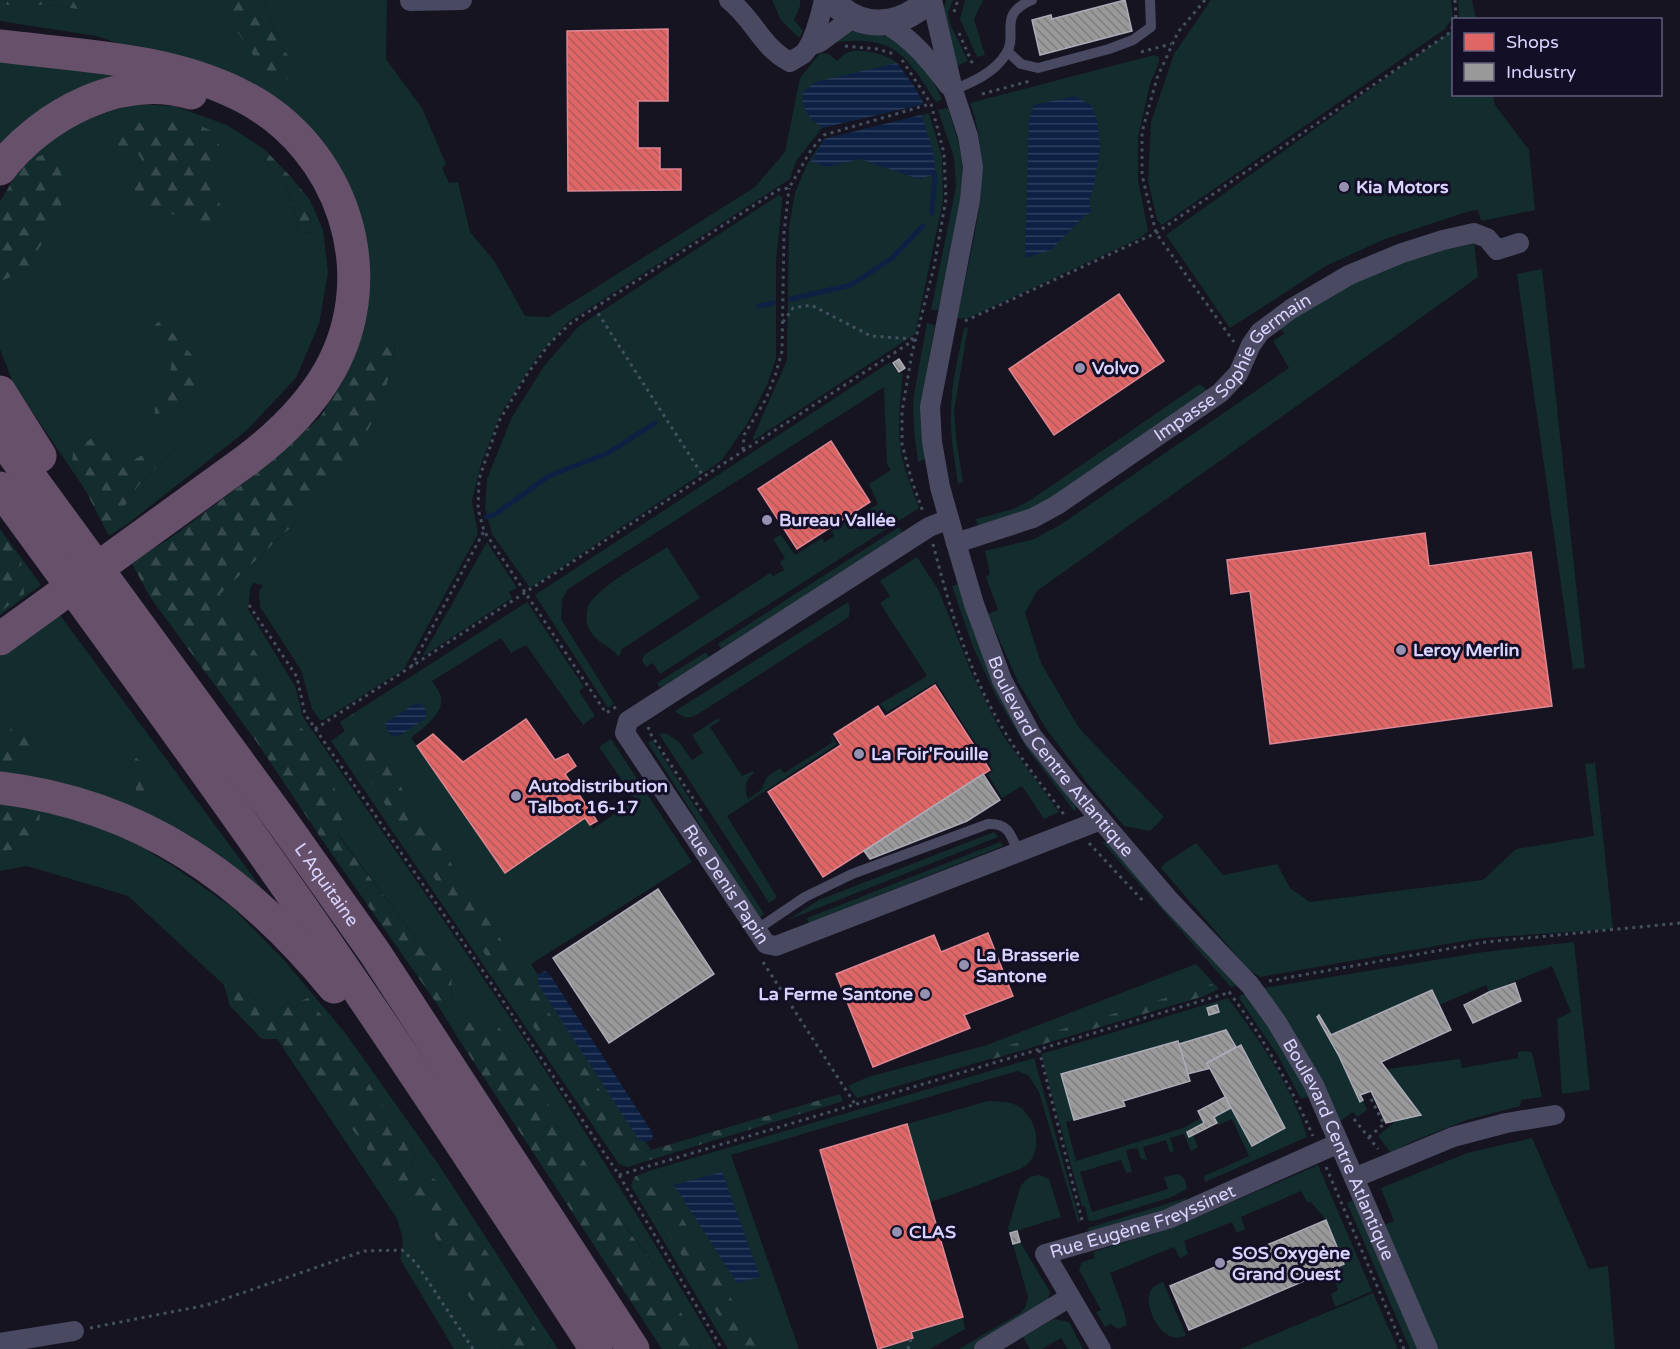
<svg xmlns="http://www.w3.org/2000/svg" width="1680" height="1349" font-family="'Varela Round',sans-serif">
  <defs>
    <pattern id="forest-firs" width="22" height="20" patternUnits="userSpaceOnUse" patternTransform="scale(1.5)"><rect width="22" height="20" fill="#132c2d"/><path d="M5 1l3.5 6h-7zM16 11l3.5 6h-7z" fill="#354a4c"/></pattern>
    <pattern id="water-rules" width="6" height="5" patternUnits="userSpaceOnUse" patternTransform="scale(1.5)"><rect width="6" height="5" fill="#0d2144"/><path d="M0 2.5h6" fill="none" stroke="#304060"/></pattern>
    <pattern id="shops-back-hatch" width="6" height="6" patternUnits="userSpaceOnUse" patternTransform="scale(1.5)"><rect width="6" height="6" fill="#e06666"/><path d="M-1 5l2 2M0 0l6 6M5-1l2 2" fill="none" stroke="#b05b5e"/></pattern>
    <pattern id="industry-back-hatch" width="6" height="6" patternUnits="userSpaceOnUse" patternTransform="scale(1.5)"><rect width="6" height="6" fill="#999"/><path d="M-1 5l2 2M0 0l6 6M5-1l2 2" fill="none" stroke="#7f7e82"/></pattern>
  </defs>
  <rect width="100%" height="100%" fill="#161421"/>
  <!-- green -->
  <g fill="#132c2d">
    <path d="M0,0H5L6,5H47L93,11L106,0H220V5L296,66L278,42L264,0H387L386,59L422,108L446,164L442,168L449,183L458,182L470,232L495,262L525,316L549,317L755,187L785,152L800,78L820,53L829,54L837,61C841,57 845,53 849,52C863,48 887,54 897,63L924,104L822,128L796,161L790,179L568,322L537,357L500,415L481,464L472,501L478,534L404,669L324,720H320L312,709L301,670L260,607L259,591L263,585L253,583L250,589L248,609L295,686L303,717C395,851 490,984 578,1121C626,1196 672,1272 717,1349H702L653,1263L481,1031L461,1026L456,1035L437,1004H451L452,973L427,953L338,834L343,816L220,594L292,526L353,457L383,401L394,353L395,340L370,356L345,378L369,301L363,230L229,79L96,36L0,21Z"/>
    <path d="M772,0H800V6L794,20L803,31L799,38L781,20Z"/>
    <path d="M946,0H953L948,13L950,24L968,61L957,66L941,19Z"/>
    <path d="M965,0H983L974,19L985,55L977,57L960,19Z"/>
    <path d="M1211,0H1451L1453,17L1445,29L1162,225L1157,220L1148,180L1151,122L1174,54Z"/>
    <path d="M1458,0H1472L1476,19H1459Z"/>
    <path d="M858,30L899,39L927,70L942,99L936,102C908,59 897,35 839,42L836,40L848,32Z"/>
    <path d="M1453,30L1454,94L1493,95L1495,105L1529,150L1535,210L1481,221L1478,210L1470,211L1385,239L1326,266L1230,328L1166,235Z"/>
    <path d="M1154,55L1159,57V62L1150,84L1138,137V180L1148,231L1140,238L966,319L957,318C971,246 996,175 970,103Z"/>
    <path d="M0,60L139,76L0,154Z"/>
    <path d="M132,104L175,106L227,125L264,149L258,154L286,185L295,213L299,233L311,232L310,200L323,230L328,272L319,324L296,378L246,431L130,522L124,507L138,486L175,449L168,442L126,465L109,454L92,438L72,464L92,500L13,383L0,349V202L24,161L75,123Z"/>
    <path d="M948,108C955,130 963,153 963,176C964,222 949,266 938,310H931L956,187L954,157L938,110Z"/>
    <path d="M929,113L942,157L943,201L915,334L754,440L753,438L787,360L789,227L795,193L807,164L824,139Z"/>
    <path d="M779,195L782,197V204L776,260V359L767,385L747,424L721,461L530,588L492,534L485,508L487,479L511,419L544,366L579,326Z"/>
    <path d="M1474,241L1478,277L1037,591L1025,613L1041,663L1079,728L1164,817L1150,831L1124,826L1087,783L1047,730L1018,682L988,614L998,610L986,577L990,574L985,551L1034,539L1060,525L1289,368L1273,341L1285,333L1278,328L1338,290L1406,260Z"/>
    <path d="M1542,269L1585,668L1573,669L1517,274Z"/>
    <path d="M927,323L935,325L921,403L926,459L918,462L914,430L913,400Z"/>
    <path d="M968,327L954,411L957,445L963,482L958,484C955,461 950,437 951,413C951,385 958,357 964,329Z"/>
    <path d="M890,362L899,374L903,373C901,396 897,421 900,444C902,466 912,488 919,508L660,674L653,663L646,667L642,661L644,655L770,573L773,576L784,570L780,562L785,558L773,539L781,535L795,555L822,538L825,542L834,536L832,531L854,517L858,521L872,513L870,509L878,504L869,484L891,470L887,464L884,387L568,589L562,600L561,619L614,704L608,708L535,595Z"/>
    <path d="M1199,384L1209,391L1040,507L978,526L976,519L1014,509L1032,499Z"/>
    <path d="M899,527L904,534L721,649L718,644Z"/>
    <path d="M0,529L41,585L0,615Z"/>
    <path d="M487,542L517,588L509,592L512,598L422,657Z"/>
    <path d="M667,547L700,598L622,649L619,657C611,645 593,643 587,624C586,620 587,609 588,606C596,588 649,559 667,547Z"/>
    <path d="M917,557L939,591L972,674L1002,734L1059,812L1044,819L1022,786L1002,798L988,775L993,770L936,682L887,712L880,704L927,676L880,603L890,596L880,581Z"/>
    <path d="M960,584L1077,802L1075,812L1026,747L996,696L973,647L952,586Z"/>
    <path d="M527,602L584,687L579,691L595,716L583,725L526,645L511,653L501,638L432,681C434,685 438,689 440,694C447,712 423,728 411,738L505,873L585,818L593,829L635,799L599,747L611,739L692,862L531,964L651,1150L641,1153L645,1161L627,1167L619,1164L331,741L345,731L340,722Z"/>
    <path d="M848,602L850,609L849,617L706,709C693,717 688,722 675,711Z"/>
    <path d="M60,615L296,935L229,874L0,782V657Z"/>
    <path d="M706,652L709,657L660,688L657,683Z"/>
    <path d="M717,719L721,720L710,727L742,776L753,771L754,773C745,780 744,787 748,799L761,790L767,777L780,768L784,773L833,742L830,735L837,744L727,816L777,897L769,903L659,734L666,733L680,743L692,760L703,753L692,735Z"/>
    <path d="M652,740L764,914L759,918L648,743Z"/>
    <path d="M1595,763L1613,929L1481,938L1260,977L1249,970L1161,868L1165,863L1196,843L1223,875L1277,864L1290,888L1310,902L1483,880L1516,849L1594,836L1585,764Z"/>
    <path d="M1,798L112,829L173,866L233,908L284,960L346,1034L439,1165L558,1349H548L478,1238L436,1180L411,1166L415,1155L403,1138L268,1015L245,988L224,985L128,896L27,866L0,871V852L22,848Z"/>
    <path d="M994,832L998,837L788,920L819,900Z"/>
    <path d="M1000,842L1003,846L809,923L807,918Z"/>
    <path d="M1102,842H1112L1239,985L1231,987Z"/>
    <path d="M1574,942L1590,1090L1562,1094L1557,1019L1571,1012L1552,966L1489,992L1486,985L1439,1005L1432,990L1331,1035L1318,1016L1317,1018L1339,1056L1360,1102L1363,1100L1367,1110L1357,1117L1353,1112L1339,1122L1315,1067L1264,988L1484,952Z"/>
    <path d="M1196,964L1219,989L1204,996L857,1098L848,1086L868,1077L987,1045Z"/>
    <path d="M1248,994L1277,1033L1309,1096L1301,1099L1278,1056L1239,998L1240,995Z"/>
    <path d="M1228,998C1259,1040 1293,1087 1307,1137L1205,1182L1204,1176L1249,1156L1232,1119L1218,1125L1214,1117L1231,1108L1252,1145L1241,1045L1236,1047L1226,1030L1179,1044L1177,1041L1061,1074L1074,1120L1066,1122L1076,1161L1183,1128L1201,1118L1204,1123L1187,1132L1189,1136L1193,1135L1198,1147L1191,1151L1184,1134L1170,1138L1174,1151L1170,1153L1166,1140L1143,1147L1147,1160L1141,1159L1137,1148L1126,1150L1132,1172L1126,1173L1121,1160L1080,1172L1092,1212L1168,1189L1164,1177L1177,1174L1182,1176L1185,1180L1187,1189L1169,1198L1093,1221L1088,1220L1085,1206H1082L1041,1054Z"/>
    <path d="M277,1039L315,1079L399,1192L427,1221L459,1282L504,1349H454L400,1259C405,1243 402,1232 396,1217Z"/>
    <path d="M1526,1051L1531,1052L1533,1056L1542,1097L1521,1100L1520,1106L1467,1120L1413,1141L1391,1153L1378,1136L1396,1121L1420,1115L1387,1069L1460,1059L1462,1068L1518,1058V1052Z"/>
    <path d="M1034,1058L1080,1222L1078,1223L1039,1092L1028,1075L1017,1071L731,1155L799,1349H728L631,1186L634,1177L652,1170Z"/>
    <path d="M988,1101C1008,1102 1020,1101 1031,1120C1039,1134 1039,1156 1025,1166C1020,1170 1010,1172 1004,1175C979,1185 955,1194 930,1202L907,1124Z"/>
    <path d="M1532,1138L1589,1269L1608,1266L1615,1349H1437L1384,1225L1394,1221L1381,1188L1467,1153Z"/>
    <path d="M1318,1165L1372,1291L1335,1307L1331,1294L1338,1290L1331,1269L1344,1263L1326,1220L1311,1202H1307L1301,1191L1241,1217L1245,1229L1237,1233L1232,1222L1184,1241L1188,1254L1180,1258L1174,1247L1110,1273L1124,1311L1127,1325L1118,1329L1111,1324L1105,1327L1096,1312L1101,1310L1079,1270L1082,1262L1095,1258L1093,1252L1174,1227Z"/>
    <path d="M1040,1175L1049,1179L1061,1217L1010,1233L1008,1228L1021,1185L1030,1177Z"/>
    <path d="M1186,1198L1182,1206L1089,1235L1088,1228Z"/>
    <path d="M1354,1200L1419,1349H1410L1347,1203Z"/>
    <path d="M1020,1242L1050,1292L1046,1305L972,1349H959L1020,1313L1025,1308L1028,1297L1013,1244Z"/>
    <path d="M1163,1282L1186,1335C1162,1349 1142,1304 1151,1290C1153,1286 1159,1284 1163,1282Z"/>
    <path d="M1373,1293L1398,1349H1240Z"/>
    <path d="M963,1317L965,1329L930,1349H878L913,1338L911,1332Z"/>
    <path d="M1054,1319L1069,1322L1083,1349H1068L1061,1338L1042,1349H1030L1023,1337Z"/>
  </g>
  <!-- forest -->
  <g fill="url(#forest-firs)">
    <path d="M5,0H106L93,11L47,5H6Z"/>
    <path d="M220,0H264L278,42L296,66L294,72L285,81L263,70L220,5Z"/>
    <path d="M181,118L215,132L221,152L207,173L221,207L208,224L191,221L144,204L132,186L143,162L134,147L108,145L105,137C123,121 157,121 181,118Z"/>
    <path d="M264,149L291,177L310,200L311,232L299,233L295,213L286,185L257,153Z"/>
    <path d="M52,152L65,157L63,201L46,236L26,271L0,281V202L24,161Z"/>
    <path d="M161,320L198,362L200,391L168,412L155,414L153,394L170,375L172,359L144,334Z"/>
    <path d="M395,339L394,353L383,401L354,457L292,526L220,594L331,776L343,816L338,835L427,953L442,952L452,973L451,1004H437L329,850L256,741L150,597L131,562L169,539L268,465L320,417L345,378L370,356Z"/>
    <path d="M92,438L109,454L126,464L168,441L175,449L138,486L124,507L130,522L109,536L72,464L73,452Z"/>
    <path d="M0,541L9,542L21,560L24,594L0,612Z"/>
    <path d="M353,714L641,1153L840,1094L843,1101L627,1167L339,735L345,731L340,722Z"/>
    <path d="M18,715L38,735C29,754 24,770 0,768V742L4,743Z"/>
    <path d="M134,756L146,766L153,789L137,793L128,763Z"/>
    <path d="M0,798L40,815L38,830L22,848L0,852Z"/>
    <path d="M1212,984L1214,988L1204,996L993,1059L987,1056L993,1050Z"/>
    <path d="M224,985L245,988L268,1015L308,998L345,1046L415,1155L411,1166L436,1180L478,1238L548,1349H504L459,1282L427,1221L399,1192L315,1079L277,1039H262L230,1006Z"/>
    <path d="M472,1022L481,1031L499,1027L630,1233L653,1263L702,1349H662L456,1035L461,1026Z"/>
    <path d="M652,1170L657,1177L762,1349H739L634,1177Z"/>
  </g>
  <!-- water -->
  <g fill="url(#water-rules)">
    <path d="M897,63L914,86L924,104L822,128C809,117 801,110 803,92L815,82Z"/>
    <path d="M1075,96L1091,105L1097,119L1100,147L1094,186L1089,200L1091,212L1083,217L1051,250L1025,258L1029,121L1034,105Z"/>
    <path d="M921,115C928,135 936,153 935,174L919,179L860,159L827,167L811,162L824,139Z"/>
    <path d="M419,703C426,708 427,711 425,719L399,736L390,735L385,723L413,705Z"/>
    <path d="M545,971L550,975L652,1132L653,1139L646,1142L639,1140L538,984V974Z"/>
    <path d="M722,1172L760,1277L737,1283L674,1185Z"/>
  </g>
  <!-- shops -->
  <g fill="url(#shops-back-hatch)" stroke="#de8794" stroke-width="1.5">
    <path d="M668,29V101H638V148H660V169H681V190L568,191L567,31Z"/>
    <path d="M1119,294L1164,361L1054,435L1009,369Z"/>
    <path d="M831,441L870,502L797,549L758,489Z"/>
    <path d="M1425,533L1429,566L1531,552L1552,706L1270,744L1250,591L1231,594L1227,560Z"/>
    <path d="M935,685L990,770L823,877L768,792L841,745L834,734L878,706L885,717Z"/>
    <path d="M526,719L555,760L568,754L576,766L565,774L597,821L590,825L585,818L505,873L417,746L433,734L463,762Z"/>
    <path d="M988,933L1013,996L964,1015L970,1028L873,1067L836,974L934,935L941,952Z"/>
    <path d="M907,1124L963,1317L911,1332L913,1338L878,1349L820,1150Z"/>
  </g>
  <!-- industry -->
  <g fill="url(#industry-back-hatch)" stroke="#acabb8" stroke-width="1.5">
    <path d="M1125,0L1132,31L1040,55L1032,20L1051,15L1052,19Z"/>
    <path d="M899,359L905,368L899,372L893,363Z"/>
    <path d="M983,774L1000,800L967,821L870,859L864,851Z"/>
    <path d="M658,889L714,974L609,1043L553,958Z"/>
    <path d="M1515,983L1521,1001L1473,1023L1464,1005L1489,992Z"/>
    <path d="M1432,990L1451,1030L1381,1062L1421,1115L1386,1123L1371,1091L1360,1095L1363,1100L1360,1102L1339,1056L1317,1017L1319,1015L1331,1035Z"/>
    <path d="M1217,1005L1219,1012L1209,1015L1207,1008Z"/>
    <path d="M1226,1030L1236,1047L1207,1063L1211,1068L1187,1074L1179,1044Z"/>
    <path d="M1178,1041L1190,1081L1123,1101L1125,1106L1074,1120L1061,1074Z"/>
    <path d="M1241,1045L1285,1128L1252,1146L1207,1063Z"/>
    <path d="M1225,1097L1231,1108L1214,1117L1217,1123L1189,1137L1187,1132L1204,1123L1198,1111Z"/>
    <path d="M1326,1220L1344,1264L1189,1330L1170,1286Z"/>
    <path d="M1017,1231L1020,1242L1013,1244L1010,1233Z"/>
  </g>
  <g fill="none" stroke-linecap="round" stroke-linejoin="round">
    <!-- stream -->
    <g stroke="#0d2144" stroke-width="5">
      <path d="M932,213L935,174"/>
      <path d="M791,299L851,285L891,259L923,226"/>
      <path d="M759,306L773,303"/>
      <path d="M486,517L494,515L549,476L608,453L655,423"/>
    </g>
    <!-- path -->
    <g stroke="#44505f" stroke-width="3" stroke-dasharray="3 4.5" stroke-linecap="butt">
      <path d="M1205,0L1178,32L1157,78L1142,132V175L1156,233L1234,342"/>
      <path d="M1455,0L1456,20"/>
      <path d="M954,12L958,0"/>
      <path d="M959,33L973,65"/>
      <path d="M845,46L877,49L894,54"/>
      <path d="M1141,52L1171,44"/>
      <path d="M902,60L931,104L944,153L946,199L934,267L912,353L902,412V444L911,478L923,512"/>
      <path d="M982,94L1030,81"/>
      <path d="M594,307L703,476"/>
      <path d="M965,321L1156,233L1448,34L1454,25"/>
      <path d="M783,322L793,308L811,305L871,336L914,339"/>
      <path d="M743,450L744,435L766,399L776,373L782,351L784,233L789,188"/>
      <path d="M933,544C950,611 971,679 1008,737C1025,765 1046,790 1065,816"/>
      <path d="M249,605L297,677L305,714L485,974L619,1175L722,1349"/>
      <path d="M411,667L484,531"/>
      <path d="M616,707L606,713L484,531L478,509L479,479L499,421L528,373L550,343L571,323L778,190L789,188L811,150L824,135L930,104"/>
      <path d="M649,727L648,730L704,815"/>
      <path d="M315,729L914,340"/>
      <path d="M1089,843L1144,902"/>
      <path d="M763,962L855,1104"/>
      <path d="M1269,981L1486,942L1680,923"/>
      <path d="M1229,992C1263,1037 1290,1085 1313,1136"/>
      <path d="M1039,1050L1083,1224"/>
      <path d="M1354,1119L1378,1149"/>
      <path d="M1369,1137L1384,1124L1370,1097"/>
      <path d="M1326,1167L1404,1349"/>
      <path d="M619,1175L1231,992"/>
      <path d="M90,1328L207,1305L364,1251L402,1250L416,1263L473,1349"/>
      <path d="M908,1349L911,1339"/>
    </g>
    <!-- service -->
    <g stroke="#4a4962" stroke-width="10">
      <path d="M1008,52L1021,64L1038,68L1109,49L1133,40L1151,27L1150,0"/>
      <path d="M953,90C973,82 994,73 1006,54C1019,34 996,15 1032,0"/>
      <path d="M756,930L805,897L852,874L988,824C1009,823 1011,835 1018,852"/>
    </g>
    <!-- minor -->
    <g stroke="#4a4962" stroke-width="20">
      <path d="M729,0C754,19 761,47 790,62C794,59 799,57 803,54C813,45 821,14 824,0"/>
      <path id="s1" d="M932,0L953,90L968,136L973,167L970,200L930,407L932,442L940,487L949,519L974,604L1002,680L1032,736L1072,786L1170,901L1250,985L1276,1021L1314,1085L1428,1349"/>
      <path d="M410,1L462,0"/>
      <path d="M884,23C911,37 931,62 949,86"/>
      <path d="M809,46L820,42L854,17"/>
      <path id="s2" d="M949,519L929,527L628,721L625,733L766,944L776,946L1101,820"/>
      <path id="s3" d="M956,543L1033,518L1057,505L1220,393L1238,374L1251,345L1260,332L1291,309L1349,275L1402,253L1443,240L1474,233L1487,238L1497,250L1519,243"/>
      <path d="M1354,1178L1453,1137L1506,1123L1555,1115"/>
      <path d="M0,1343L74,1331"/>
      <path d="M984,1349L1070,1297"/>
      <path id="s4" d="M1101,1349L1045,1254L1168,1219L1339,1143"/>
    </g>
    <!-- tertiary -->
    <path stroke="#4a4962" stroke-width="26" d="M832,0C860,32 900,28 929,0"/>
    <!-- motorway -->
    <g stroke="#67516a" stroke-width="33">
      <path d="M0,46C81,56 170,58 244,97C342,148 384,272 330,370C309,407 280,435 247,460L0,639"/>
      <path d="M0,169C42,115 121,72 191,93"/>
      <path d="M0,392L40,456"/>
      <path id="s5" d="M0,436L286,827L375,953L633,1349"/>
      <path d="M0,488C117,648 234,808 346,972C431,1096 514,1223 596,1349"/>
      <path d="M0,788C142,805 245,879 334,987"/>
    </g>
  </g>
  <!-- markers -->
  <g fill="#9591b1" stroke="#130f26" stroke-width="2">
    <circle cx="1344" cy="187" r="6"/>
    <circle cx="1080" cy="368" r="6"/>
    <circle cx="767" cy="520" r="6"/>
    <circle cx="1401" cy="650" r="6"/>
    <circle cx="859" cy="754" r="6"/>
    <circle cx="516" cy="796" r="6"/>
    <circle cx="964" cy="965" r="6"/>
    <circle cx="925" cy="994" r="6"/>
    <circle cx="897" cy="1232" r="6"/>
    <circle cx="1220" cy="1263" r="6"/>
  </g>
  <g text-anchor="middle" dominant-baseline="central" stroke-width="6" stroke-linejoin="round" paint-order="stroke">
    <!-- poi labels -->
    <g font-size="18" font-weight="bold" fill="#d9d4ff" stroke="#130f26" text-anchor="start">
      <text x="1356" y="187">Kia Motors</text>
      <text x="1092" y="368">Volvo</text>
      <text x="779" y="520">Bureau Vallée</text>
      <text x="1413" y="650">Leroy Merlin</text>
      <text x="871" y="754">La Foir'Fouille</text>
      <text x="528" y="786">Autodistribution<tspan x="528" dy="21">Talbot 16-17</tspan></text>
      <text x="976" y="955">La Brasserie<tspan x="976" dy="21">Santone</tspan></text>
      <text x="913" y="994" text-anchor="end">La Ferme Santone</text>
      <text x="909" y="1232">CLAS</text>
      <text x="1232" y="1253">SOS Oxygène<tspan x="1232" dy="21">Grand Ouest</tspan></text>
    </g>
    <!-- street labels -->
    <g font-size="18" fill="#d9d4ff" stroke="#130f26">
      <text stroke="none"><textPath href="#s3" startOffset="334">Impasse Sophie Germain</textPath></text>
      <text stroke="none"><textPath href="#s1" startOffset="796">Boulevard Centre Atlantique</textPath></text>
      <text stroke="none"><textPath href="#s2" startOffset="574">Rue Denis Papin</textPath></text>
      <text stroke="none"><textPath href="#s5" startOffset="555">L'Aquitaine</textPath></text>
      <text stroke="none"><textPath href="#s1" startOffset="1282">Boulevard Centre Atlantique</textPath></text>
      <text stroke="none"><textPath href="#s4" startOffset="213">Rue Eugène Freyssinet</textPath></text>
    </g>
  </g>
  <!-- legend -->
  <rect x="1452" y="18" width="210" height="78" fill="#130f26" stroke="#625e7d" stroke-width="1.5"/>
  <rect x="1464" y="33" width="30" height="18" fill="#e06666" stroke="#625e7d" stroke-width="1.5"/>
  <text x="1506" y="48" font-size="18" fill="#d9d4ff">Shops</text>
  <rect x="1464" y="63" width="30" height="18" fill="#999999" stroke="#625e7d" stroke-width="1.5"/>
  <text x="1506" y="78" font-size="18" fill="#d9d4ff">Industry</text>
</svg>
